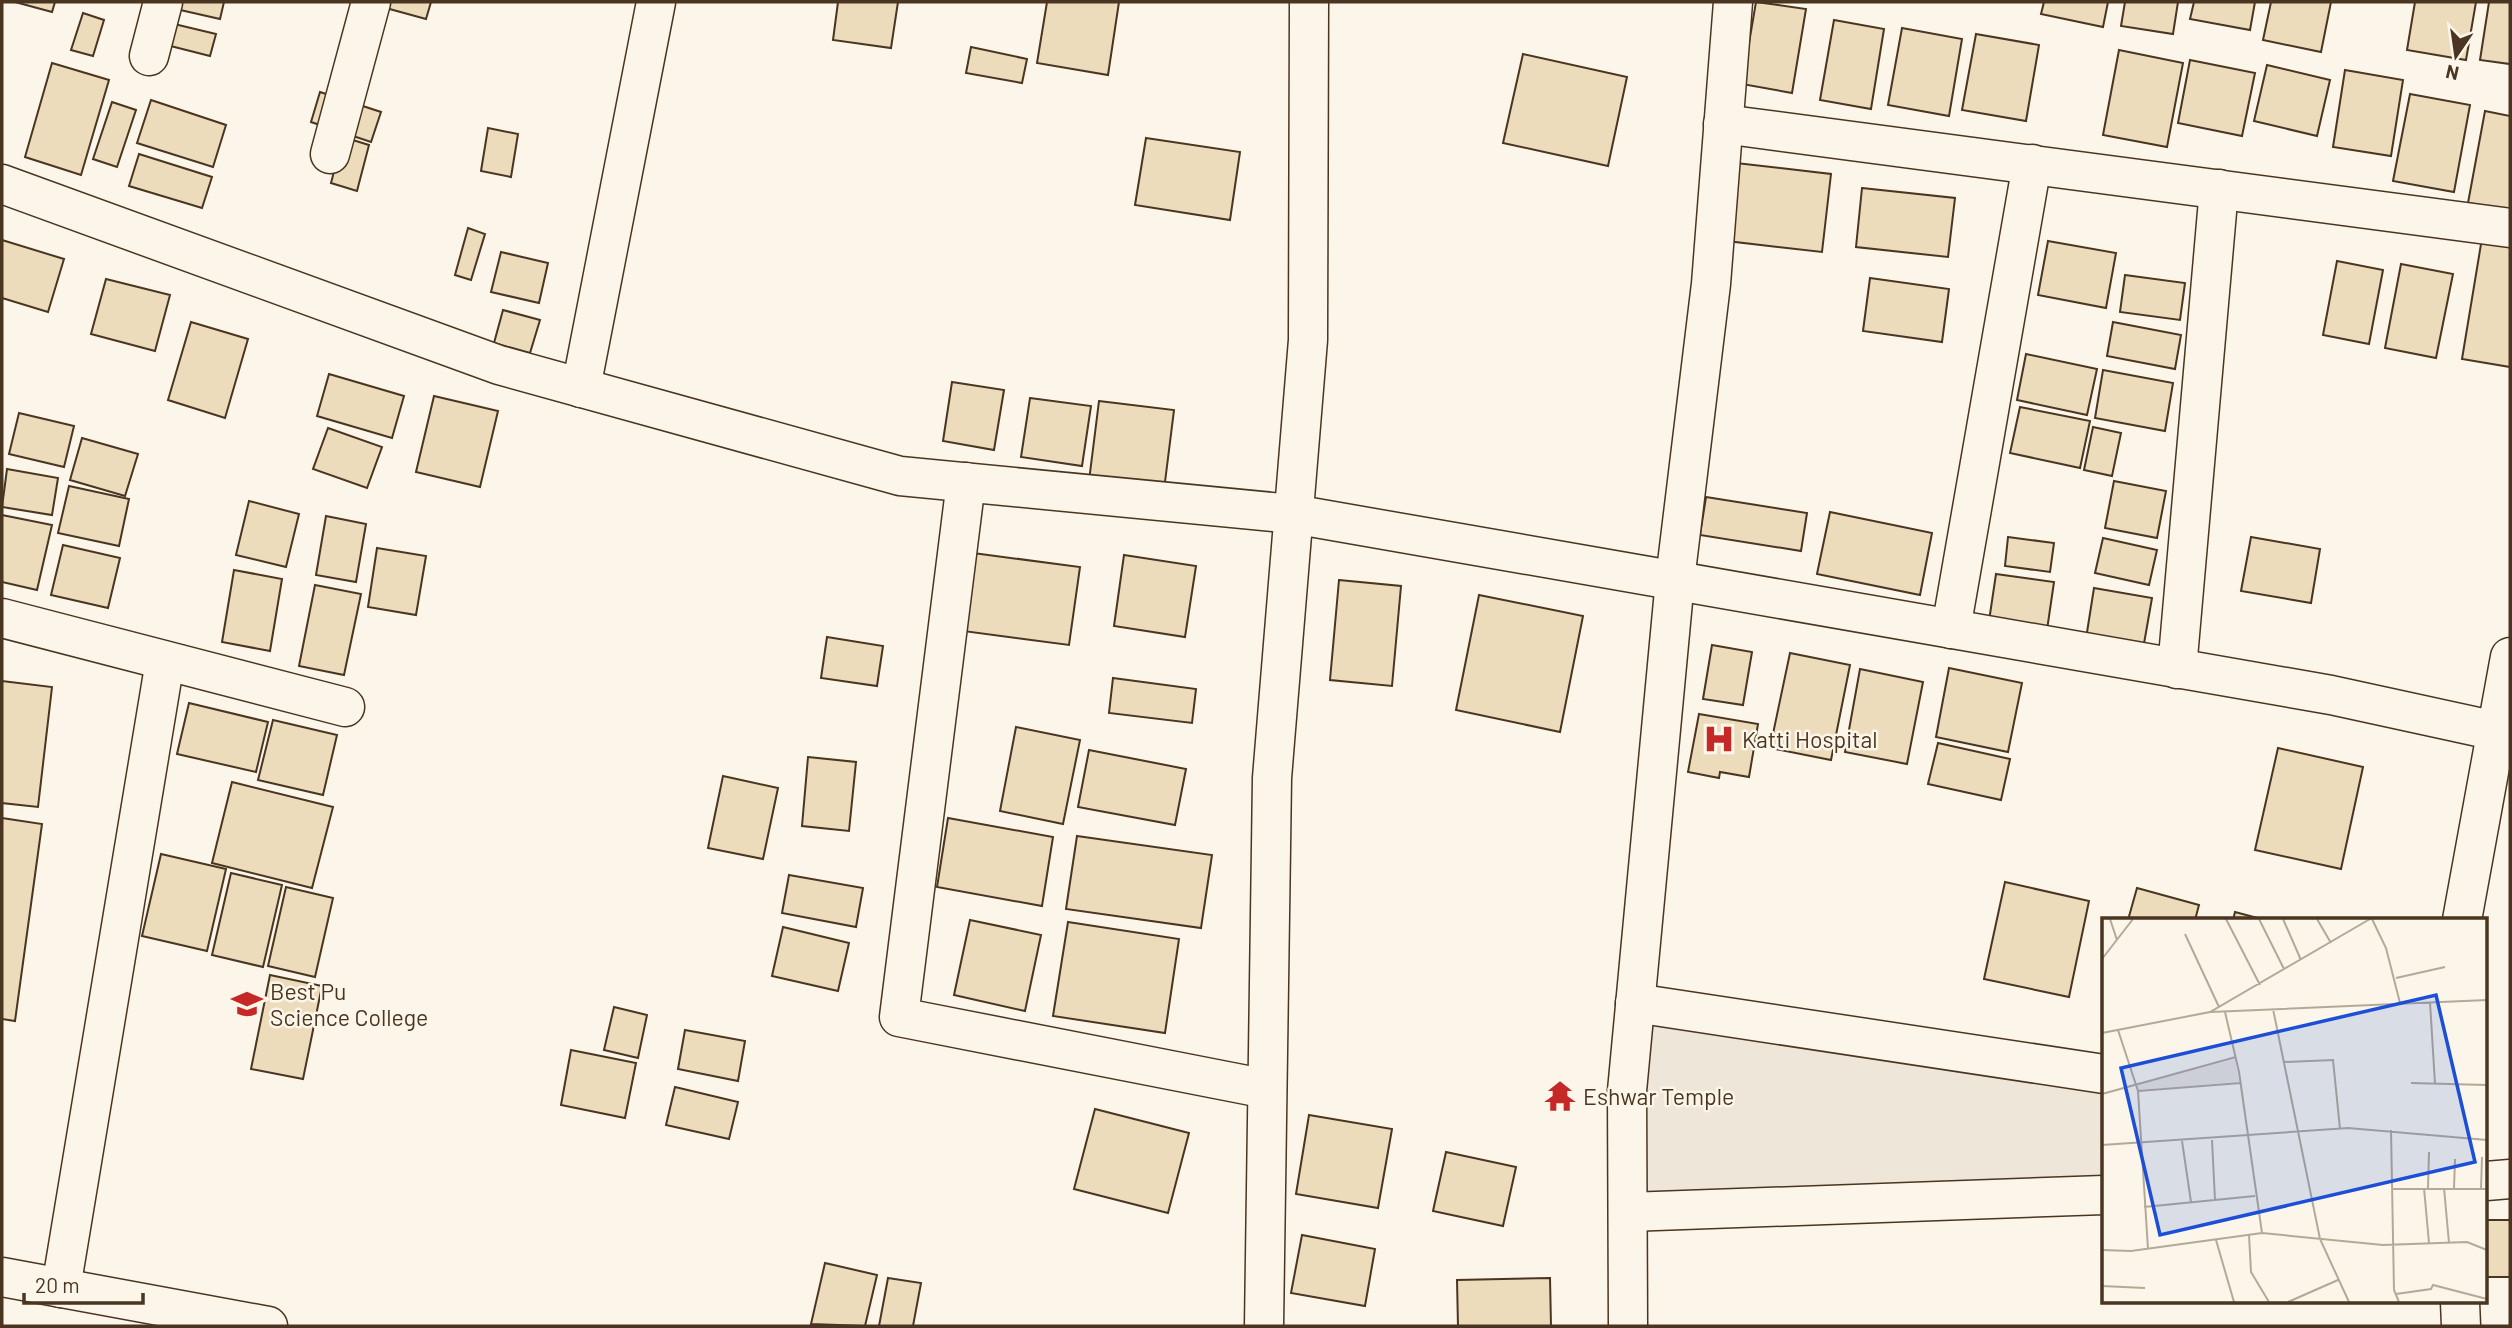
<svg xmlns="http://www.w3.org/2000/svg" width="2512" height="1328" font-family="Barlow,sans-serif">
  <rect width="100%" height="100%" fill="#fbf6e9"/>
  <!-- green -->
  <path fill="#ede6d9" stroke="#887966" stroke-width="2" d="M1645,1019L2104,1086V1187L1637,1201Z"/>
  <!-- building -->
  <g fill="#ecdcbc" stroke="#4a3520" stroke-width="2">
    <path d="M15,2H55L52,12Z"/>
    <path d="M145,2H224L220,19Z"/>
    <path d="M376,2H431L426,19L375,5Z"/>
    <path d="M838,2H898L891,48L833,40Z"/>
    <path d="M1047,2H1119L1108,75L1037,63Z"/>
    <path d="M1756,2L1806,9L1792,93L1742,84Z"/>
    <path d="M2044,2H2108L2103,27L2041,14Z"/>
    <path d="M2125,2H2178L2173,34L2121,26Z"/>
    <path d="M2194,2H2255L2250,30L2190,19Z"/>
    <path d="M2271,2H2331L2321,52L2263,40Z"/>
    <path d="M2415,2H2476L2466,60L2407,50Z"/>
    <path d="M2489,2H2510V64L2480,60Z"/>
    <path d="M83,13L104,20L93,56L71,50Z"/>
    <path d="M145,17L216,34L210,56L139,38Z"/>
    <path d="M1834,20L1884,29L1871,109L1820,100Z"/>
    <path d="M1902,28L1962,39L1949,116L1888,105Z"/>
    <path d="M1976,34L2039,45L2026,121L1962,110Z"/>
    <path d="M971,47L1027,59L1022,83L966,73Z"/>
    <path d="M2119,50L2183,63L2167,147L2103,135Z"/>
    <path d="M1523,54L1627,77L1608,166L1503,143Z"/>
    <path d="M2190,60L2255,73L2242,136L2178,123Z"/>
    <path d="M52,63L109,80L81,175L25,157Z"/>
    <path d="M2267,65L2330,80L2317,136L2254,121Z"/>
    <path d="M2345,70L2403,80L2391,156L2333,147Z"/>
    <path d="M320,92L381,112L371,142L311,122Z"/>
    <path d="M2410,94L2470,105L2454,192L2393,181Z"/>
    <path d="M151,100L226,125L213,167L137,143Z"/>
    <path d="M112,102L136,110L117,167L93,159Z"/>
    <path d="M2485,111L2510,116V210L2468,203Z"/>
    <path d="M488,128L518,134L511,177L481,171Z"/>
    <path d="M343,137L369,145L357,191L331,183Z"/>
    <path d="M1146,138L1240,152L1230,220L1135,205Z"/>
    <path d="M139,154L212,177L202,208L129,186Z"/>
    <path d="M1736,163L1831,174L1822,252L1727,241Z"/>
    <path d="M1862,188L1955,198L1948,257L1856,247Z"/>
    <path d="M468,228L485,234L471,280L455,275Z"/>
    <path d="M2483,232L2510,236V367L2462,359Z"/>
    <path d="M2,240L64,259L48,312L2,298Z"/>
    <path d="M2048,241L2116,253L2106,308L2038,295Z"/>
    <path d="M501,252L548,263L539,303L491,292Z"/>
    <path d="M2337,261L2383,270L2369,344L2323,335Z"/>
    <path d="M2401,264L2453,274L2436,358L2385,348Z"/>
    <path d="M2125,275L2185,283L2180,320L2120,312Z"/>
    <path d="M1870,278L1949,289L1942,342L1863,331Z"/>
    <path d="M106,279L170,295L155,351L91,334Z"/>
    <path d="M503,310L540,320L530,353L494,343Z"/>
    <path d="M191,322L248,339L225,418L168,400Z"/>
    <path d="M2113,322L2181,335L2175,369L2107,356Z"/>
    <path d="M2026,354L2097,369L2087,415L2017,400Z"/>
    <path d="M2103,370L2173,383L2165,431L2095,418Z"/>
    <path d="M329,374L404,396L392,438L317,416Z"/>
    <path d="M952,382L1004,390L994,450L943,441Z"/>
    <path d="M434,396L498,411L480,487L416,472Z"/>
    <path d="M1030,398L1091,406L1082,466L1021,457Z"/>
    <path d="M1099,401L1174,410L1164,490L1089,481Z"/>
    <path d="M2020,407L2090,421L2080,468L2010,453Z"/>
    <path d="M19,413L74,426L64,467L9,454Z"/>
    <path d="M2093,427L2121,433L2112,476L2084,470Z"/>
    <path d="M328,428L382,447L367,488L313,469Z"/>
    <path d="M82,438L138,454L125,496L70,480Z"/>
    <path d="M7,469L58,478L52,515L2,507Z"/>
    <path d="M2114,481L2166,491L2157,538L2105,528Z"/>
    <path d="M69,486L129,499L119,546L58,533Z"/>
    <path d="M1706,497L1807,513L1801,551L1700,535Z"/>
    <path d="M249,501L299,514L286,567L236,555Z"/>
    <path d="M1830,512L1932,533L1920,595L1817,574Z"/>
    <path d="M2,515L52,525L37,590L2,582Z"/>
    <path d="M326,516L366,524L356,582L316,575Z"/>
    <path d="M2008,537L2054,543L2050,572L2005,566Z"/>
    <path d="M2251,537L2320,549L2311,603L2241,591Z"/>
    <path d="M2103,538L2157,550L2149,585L2095,573Z"/>
    <path d="M63,545L120,558L108,608L51,595Z"/>
    <path d="M377,548L426,556L416,615L368,607Z"/>
    <path d="M973,553L1080,567L1069,645L963,631Z"/>
    <path d="M1124,555L1196,566L1185,637L1114,626Z"/>
    <path d="M234,570L282,579L270,651L222,642Z"/>
    <path d="M1996,574L2054,582L2047,630L1989,621Z"/>
    <path d="M1339,580L1401,586L1392,686L1330,680Z"/>
    <path d="M315,585L361,594L344,675L299,666Z"/>
    <path d="M2094,588L2152,598L2142,655L2085,645Z"/>
    <path d="M1479,595L1583,616L1560,732L1456,710Z"/>
    <path d="M827,637L883,646L877,686L821,678Z"/>
    <path d="M1712,645L1752,652L1743,705L1703,699Z"/>
    <path d="M1790,653L1850,665L1831,760L1770,748Z"/>
    <path d="M1949,668L2022,683L2008,752L1936,737Z"/>
    <path d="M1860,669L1923,682L1907,764L1845,752Z"/>
    <path d="M1113,678L1196,689L1192,723L1109,713Z"/>
    <path d="M2,681L52,687L38,807L2,803Z"/>
    <path d="M189,703L268,722L256,772L177,754Z"/>
    <path d="M1699,714L1758,724L1749,777L1720,772L1719,778L1688,772Z"/>
    <path d="M273,720L337,735L323,795L258,780Z"/>
    <path d="M1016,727L1080,740L1063,824L1000,811Z"/>
    <path d="M1938,743L2010,759L2001,800L1928,784Z"/>
    <path d="M2278,748L2363,767L2341,869L2255,850Z"/>
    <path d="M1089,750L1186,769L1175,825L1078,807Z"/>
    <path d="M808,757L856,762L849,831L802,826Z"/>
    <path d="M723,776L778,788L763,859L708,848Z"/>
    <path d="M232,782L333,807L312,888L212,863Z"/>
    <path d="M2,818L42,824L15,1021L2,1019Z"/>
    <path d="M948,818L1053,837L1042,906L937,887Z"/>
    <path d="M1077,836L1212,855L1201,928L1066,909Z"/>
    <path d="M161,854L226,869L207,951L142,936Z"/>
    <path d="M231,873L282,885L263,967L212,955Z"/>
    <path d="M789,875L863,888L856,927L782,913Z"/>
    <path d="M2005,882L2089,901L2069,997L1984,979Z"/>
    <path d="M286,887L333,898L315,977L268,966Z"/>
    <path d="M2137,888L2199,905L2195,920H2128Z"/>
    <path d="M2235,912L2265,920H2233Z"/>
    <path d="M970,920L1041,935L1025,1011L954,995Z"/>
    <path d="M1068,922L1179,939L1165,1033L1053,1016Z"/>
    <path d="M783,927L849,943L838,991L772,976Z"/>
    <path d="M270,975L322,986L303,1079L251,1069Z"/>
    <path d="M614,1007L647,1015L638,1058L604,1050Z"/>
    <path d="M685,1030L745,1041L738,1081L678,1069Z"/>
    <path d="M571,1050L636,1063L625,1118L561,1105Z"/>
    <path d="M675,1087L738,1102L729,1139L666,1125Z"/>
    <path d="M1095,1109L1189,1133L1168,1213L1074,1189Z"/>
    <path d="M1309,1115L1392,1129L1378,1208L1296,1194Z"/>
    <path d="M1446,1152L1516,1167L1503,1226L1433,1211Z"/>
    <rect x="2486" y="1220" width="24" height="57"/>
    <path d="M1302,1235L1375,1249L1365,1306L1291,1293Z"/>
    <path d="M825,1263L877,1275L865,1326L811,1324Z"/>
    <path d="M888,1278L921,1283L913,1326H879Z"/>
    <path d="M1550,1278L1551,1326H1458L1457,1280Z"/>
  </g>
  <g fill="none" stroke-linecap="round" stroke-linejoin="round">
    <defs>
      <g id="minor">
        <path d="M149,56L163,2"/>
        <path d="M1723,124L2510,228"/>
        <path d="M330,154L371,2"/>
        <path d="M2,184L499,365L900,476L1293,514L2331,695L2510,734"/>
        <path d="M581,388L656,2"/>
        <path d="M966,482L899,1017L1267,1089"/>
        <path d="M2,618L345,707"/>
        <path d="M1951,629L2032,164"/>
        <path d="M2177,669L2219,189"/>
        <path d="M2462,920L2510,657"/>
        <path d="M1635,1003L2104,1074"/>
        <path d="M2486,1181L2510,1179"/>
        <path d="M1628,1212L2104,1195"/>
        <path d="M61,1288L165,661"/>
        <path d="M2460,1302L2461,1326"/>
        <path d="M1264,1326L1272,778L1308,340L1309,2"/>
        <path d="M1628,1326L1627,1091L1675,580L1711,284L1733,2"/>
      </g>
      <path id="major" d="M2,1277L268,1326"/>
    </defs>
    <!-- minor casing -->
    <use href="#minor" stroke="#4a3520" stroke-width="41"/>
    <!-- major casing -->
    <use href="#major" stroke="#4a3520" stroke-width="41"/>
    <!-- minor -->
    <use href="#minor" stroke="#fbf6e9" stroke-width="38"/>
    <!-- major -->
    <use href="#major" stroke="#fbf6e9" stroke-width="38"/>
  </g>
  <!-- icons -->
  <defs>
    <symbol id="hospital-bare" viewBox="-9 -9 18 18"><path d="M-5-5h3v3.5h4V-5h3V5h-3V1.5h-4V5h-3Z" fill="#c62828" stroke="#fbf6e9" stroke-width="2.5" paint-order="stroke"/></symbol>
    <symbol id="university-bare" viewBox="-9 -9 18 18"><path d="M0-5L7-2L0 1L-7-2ZM-4 1L0 2.5L4 1V4Q0 6-4 4Z" fill="#c62828" stroke="#fbf6e9" stroke-width="2.5" paint-order="stroke"/></symbol>
    <symbol id="temple-bare" viewBox="-9 -9 18 18"><path d="M0-6L5-2H3V0L6.5 2.5H4V6H1.5V3h-3V6H-4V2.5H-6.5L-3 0V-2H-5Z" fill="#c62828" stroke="#fbf6e9" stroke-width="2.5" paint-order="stroke"/></symbol>
  </defs>
  <g fill-rule="evenodd">
    <use href="#hospital-bare" x="1697" y="717" width="44" height="44"/>
    <use href="#university-bare" x="225" y="982" width="44" height="44"/>
    <use href="#temple-bare" x="1538" y="1074" width="44" height="44"/>
  </g>
  <g text-anchor="middle" dominant-baseline="central" stroke-width="5" stroke-linejoin="round" paint-order="stroke">
    <!-- poi labels -->
    <g font-size="23" fill="#4a3520" stroke="#fbf6e9" text-anchor="start">
      <text x="1742" y="739">Katti Hospital</text>
      <text x="270" y="991">Best Pu<tspan x="270" dy="26">Science College</tspan></text>
      <text x="1583" y="1096">Eshwar Temple</text>
    </g>
  </g>
  <!-- overview -->
  <g transform="translate(2102 918)">
    <rect width="385" height="385" fill="#fbf6e9"/>
    <path d="M133,141L137,164L37,172L33,167Z" fill="#ede6d9"/>
    <path fill="none" stroke="#b4a999" stroke-width="2" d="M8,1L15,22M124,1L158,67M157,1L182,51M181,1L199,42M215,1L229,25M270,1L284,30L298,85M83,16L117,89M0,41L31,1M294,60L343,49M328,84L333,166M171,91L218,321L247,384M109,94L385,82M123,94L137,154L160,315M16,112L36,173L46,331M0,115L108,94L268,1M182,144L231,142L238,211M309,165L385,167M36,173L139,165M0,176L134,139M289,212L292,372L297,384M110,222L113,282M80,223L89,284M0,227L246,210L385,222M322,270L327,325M326,270L327,234M342,270L347,325M352,270L353,241M291,271H385M379,271L380,239M42,289L153,278M147,317L149,354L167,384M114,322L132,384M0,332L29,333L160,315L281,327L365,324L385,332M0,368L43,370M294,376L329,371L331,367L385,381M186,384L236,362"/>
    <path fill="#1d4ed8" fill-opacity="0.15" stroke="#1d4ed8" stroke-width="3.5" d="M334,77L373,244L58,317L19,150Z"/>
    <rect width="385" height="385" fill="none" stroke="#4a3520" stroke-width="3.5"/>
  </g>
  <!-- border -->
  <rect width="2512" height="1328" fill="none" stroke="#4a3520" stroke-width="7"/>
  <!-- north arrow -->
  <g transform="translate(2456 56) rotate(193)" stroke="#fbf6e9" stroke-width="5" paint-order="stroke">
  <path d="M0-5L12 26L0 18L-12 26Z" fill="#4a3520"/>
  <text y="-10" font-size="19" font-weight="bold" text-anchor="middle" fill="#4a3520">N</text>
  </g>
  <!-- scale -->
  <path d="M24 1293v10h119v-10" fill="none" stroke="#4a3520" stroke-width="3.5"/>
  <text x="35" y="1293" font-size="21" fill="#4a3520" stroke="#fbf6e9" stroke-width="5" paint-order="stroke">20 m</text>
</svg>
